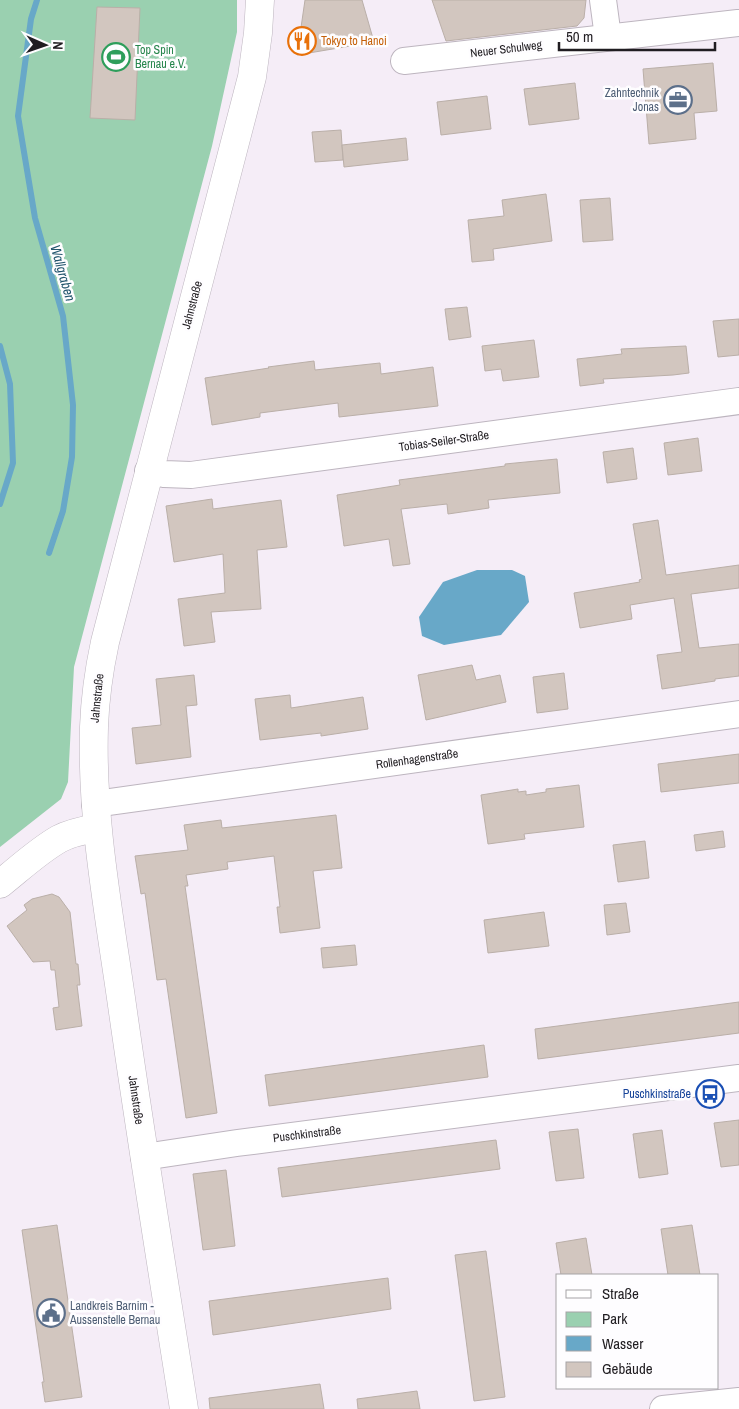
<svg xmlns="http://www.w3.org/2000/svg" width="739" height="1409" font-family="'Archivo Narrow',sans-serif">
  <rect width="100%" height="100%" fill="#f5edf7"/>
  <!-- green -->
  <path fill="#9ad0b0" d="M0,0H237V32L212,146L74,667L68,782L61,799L0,847Z"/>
  <!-- water -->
  <path fill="#68a8c8" d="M477,570H512L525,576L529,602L501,635L444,645L422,636L419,617L443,582Z"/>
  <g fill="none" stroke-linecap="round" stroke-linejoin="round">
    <!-- stream -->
    <g stroke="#68a8c8" stroke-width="6">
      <path d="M37,0L31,19L18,116L35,218L63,316L73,405L72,457L63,511L49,553"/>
      <path d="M0,346L10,384L13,463L0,504"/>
    </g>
  </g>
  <!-- building -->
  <g fill="#d2c6bf" stroke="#baafa8">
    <path d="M305,0H362L374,42L297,55Z"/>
    <path d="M432,0H586L584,18L577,26L446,41Z"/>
    <path d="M97,7L140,8L135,120L90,118Z"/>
    <path d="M713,63L717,111L694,113L696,139L649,144L643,69Z"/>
    <path d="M575,83L579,119L529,125L524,89Z"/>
    <path d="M487,96L491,129L441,135L437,102Z"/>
    <path d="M341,130L343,160L315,162L312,132Z"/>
    <path d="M406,138L408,160L344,167L342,145Z"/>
    <path d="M546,194L552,241L493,249L494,260L472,262L468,220L504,216L502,200Z"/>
    <path d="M610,198L613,240L583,242L580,200Z"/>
    <path d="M467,307L471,337L449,340L445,309Z"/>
    <path d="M739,319V355L718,357L713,321Z"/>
    <path d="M534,340L539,377L503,381L501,369L485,371L482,346Z"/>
    <path d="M686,346L689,373L673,375L603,379L604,383L580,386L577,359L622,354L621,349Z"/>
    <path d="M314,361L315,370L380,363L381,374L433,367L438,406L339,417L338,403L260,413V417L212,425L205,378L269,368L268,367Z"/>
    <path d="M698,438L702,471L668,475L664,443Z"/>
    <path d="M633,448L637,479L607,483L603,452Z"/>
    <path d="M557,459L560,493L488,500L489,508L448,514L447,504L401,509L410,564L393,566L389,539L344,546L337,495L400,485L399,480L505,466V464Z"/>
    <path d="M212,499L213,509L281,500L287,547L257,550L261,609L211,612L215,642L184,646L178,599L225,593L223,554L174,562L166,506Z"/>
    <path d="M658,520L666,575L739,565V588L691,594L699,648L739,644V676L715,679V681L662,689L657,655L682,652L674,598L630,605L632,619L580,628L574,593L640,582L639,580L642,579L633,524Z"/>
    <path d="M472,665L476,680L500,675L506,702L426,720L418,675Z"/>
    <path d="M564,673L568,709L537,713L533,677Z"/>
    <path d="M194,675L197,705L186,706L191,757L136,764L132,728L161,725L156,679Z"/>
    <path d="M290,695L291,708L363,697L368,729L321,736V733L260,740L255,699Z"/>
    <path d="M739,754V783L661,792L658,764Z"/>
    <path d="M579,785L584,827L524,834L525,839L488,844L481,795L518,789V792L526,791V795L546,792V789Z"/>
    <path d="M336,815L342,868L313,871L320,928L280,933L277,907H280L274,856L227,862L228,869L186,875L188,886H185L217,1113L186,1118L166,979L157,980L145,893L141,894L135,856L188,850L184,825L221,820L222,828Z"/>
    <path d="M723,831L725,847L696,851L694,835Z"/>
    <path d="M645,841L649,878L618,882L613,845Z"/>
    <path d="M52,894L59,897L70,912L76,964H78L80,985H77L82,1026L56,1030L53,1008L59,1007L55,970H51L50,961L33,962L7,926L27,910L24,905L32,899Z"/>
    <path d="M626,903L630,932L607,935L604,905Z"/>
    <path d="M544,912L549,946L488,953L484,920Z"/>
    <path d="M355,945L357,965L323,968L321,948Z"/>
    <path d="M739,1002V1033L538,1059L535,1029Z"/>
    <path d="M484,1045L488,1077L269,1106L265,1075Z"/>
    <path d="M739,1120V1165L721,1167L714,1123Z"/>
    <path d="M578,1129L584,1178L556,1181L549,1132Z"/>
    <path d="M662,1130L668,1174L639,1178L633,1134Z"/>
    <path d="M496,1140L500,1169L282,1197L278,1168Z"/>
    <path d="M226,1170L235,1246L203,1250L193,1174Z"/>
    <path d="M57,1225L82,1397L45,1402L42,1382H44L22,1230Z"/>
    <path d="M692,1225L700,1275H668L661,1229Z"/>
    <path d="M586,1238L592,1275H561L556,1243Z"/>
    <path d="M486,1251L505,1397L474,1401L455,1255Z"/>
    <path d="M388,1278L391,1309L213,1335L209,1301Z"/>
    <path d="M320,1384L324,1409H210L209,1398Z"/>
    <path d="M417,1391L420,1409H358L357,1399Z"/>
  </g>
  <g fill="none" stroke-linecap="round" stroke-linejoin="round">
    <defs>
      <g id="minor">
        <path d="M603,0L608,37"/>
        <path d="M404,61L738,23"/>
        <path d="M148,471L164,474L191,475L739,401"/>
        <path d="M95,804L739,714"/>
        <path d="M144,1157L237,1143L739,1078"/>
        <path d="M663,1409L739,1401"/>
      </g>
      <g id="major">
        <path d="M0,884C19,869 38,851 59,839C70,833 85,830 97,828"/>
        <path d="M184,1409C163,1274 141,1140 122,1005C109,913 91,820 94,727C95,698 99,670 105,642L252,77L258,33L260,0"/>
      </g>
    </defs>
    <!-- minor casing -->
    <use href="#minor" stroke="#bdb5bf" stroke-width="28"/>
    <!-- major casing -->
    <use href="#major" stroke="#bdb5bf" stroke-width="29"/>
    <!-- minor -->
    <use href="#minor" stroke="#fff" stroke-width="26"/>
    <!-- major -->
    <use href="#major" stroke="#fff" stroke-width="28"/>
  </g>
  <!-- icons -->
  <defs>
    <symbol id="restaurant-ring" viewBox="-11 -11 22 22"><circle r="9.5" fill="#fefdff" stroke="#e8710a" stroke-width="1.5"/><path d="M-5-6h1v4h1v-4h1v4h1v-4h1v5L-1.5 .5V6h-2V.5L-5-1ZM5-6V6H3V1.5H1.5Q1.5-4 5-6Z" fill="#e8710a"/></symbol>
    <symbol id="stadium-ring" viewBox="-11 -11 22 22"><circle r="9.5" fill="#fefdff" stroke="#2e9e5b" stroke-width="1.5"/><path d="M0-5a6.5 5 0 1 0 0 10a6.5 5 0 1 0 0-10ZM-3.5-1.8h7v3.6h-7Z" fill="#2e9e5b"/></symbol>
    <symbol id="office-ring" viewBox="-11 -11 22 22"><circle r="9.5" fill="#fefdff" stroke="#5c6f8a" stroke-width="1.5"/><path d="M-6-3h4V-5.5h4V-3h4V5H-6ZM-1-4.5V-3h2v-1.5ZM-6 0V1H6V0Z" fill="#5c6f8a"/></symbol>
    <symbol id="bus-ring" viewBox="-11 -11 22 22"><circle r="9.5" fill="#fefdff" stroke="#1a4fb4" stroke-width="1.5"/><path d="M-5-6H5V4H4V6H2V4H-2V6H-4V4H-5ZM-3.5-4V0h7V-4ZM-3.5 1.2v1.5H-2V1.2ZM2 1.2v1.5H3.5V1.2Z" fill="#1a4fb4"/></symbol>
    <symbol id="civic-ring" viewBox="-11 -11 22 22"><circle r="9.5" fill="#fefdff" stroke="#5c6f8a" stroke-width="1.5"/><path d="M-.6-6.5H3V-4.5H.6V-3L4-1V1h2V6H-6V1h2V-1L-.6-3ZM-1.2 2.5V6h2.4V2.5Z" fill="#5c6f8a"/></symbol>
  </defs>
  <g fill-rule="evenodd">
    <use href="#restaurant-ring" x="286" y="25" width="32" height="32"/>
    <use href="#stadium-ring" x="100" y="41" width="32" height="32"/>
    <use href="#office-ring" x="662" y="84" width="32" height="32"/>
    <use href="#bus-ring" x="694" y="1078" width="32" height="32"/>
    <use href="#civic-ring" x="35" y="1297" width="32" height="32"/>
  </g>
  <g text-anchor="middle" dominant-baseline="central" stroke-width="5" stroke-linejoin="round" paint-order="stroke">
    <!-- food labels -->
    <g font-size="12" fill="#c56008" stroke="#fefdff" text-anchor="start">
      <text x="321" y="41">Tokyo to Hanoi</text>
    </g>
    <!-- street labels -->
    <g font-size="12" fill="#201d21" stroke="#fefdff">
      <text transform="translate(506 49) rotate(-7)">Neuer Schulweg</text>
      <text transform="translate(192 305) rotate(-75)">Jahnstraße</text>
      <text transform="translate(444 441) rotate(-8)">Tobias-Seiler-Straße</text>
      <text transform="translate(97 698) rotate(-84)">Jahnstraße</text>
      <text transform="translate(417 759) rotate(-8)">Rollenhagenstraße</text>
      <text transform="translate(136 1100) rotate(82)">Jahnstraße</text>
      <text transform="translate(307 1134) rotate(-7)">Puschkinstraße</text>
    </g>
    <!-- leisure labels -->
    <g font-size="12" fill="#27864d" stroke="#fefdff" text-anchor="start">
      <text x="135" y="50">Top Spin<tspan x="135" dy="14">Bernau e.V.</tspan></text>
    </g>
    <!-- service labels -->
    <g font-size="12" fill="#4e5e75" stroke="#fefdff" text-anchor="end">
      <text x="659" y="93">Zahntechnik<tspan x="659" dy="14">Jonas</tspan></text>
      <text x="70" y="1306" text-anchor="start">Landkreis Barnim -<tspan x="70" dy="14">Aussenstelle Bernau</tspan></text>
    </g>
    <!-- transit labels -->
    <g font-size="12" fill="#164399" stroke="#fefdff" text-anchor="end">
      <text x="691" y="1094">Puschkinstraße</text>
    </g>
    <!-- water labels -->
    <g font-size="14" font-style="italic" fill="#23566e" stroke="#fefdff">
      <text transform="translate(63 273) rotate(74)">Wallgraben</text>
    </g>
  </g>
  <!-- legend -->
  <rect x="556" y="1274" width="162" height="115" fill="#fefdff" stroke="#a5a3a6"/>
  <rect x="566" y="1290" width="25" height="8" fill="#ffffff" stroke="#a5a3a6"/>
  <text x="602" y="1299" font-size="15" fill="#201d21">Straße</text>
  <rect x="566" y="1312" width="25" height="15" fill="#9ad0b0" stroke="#a5a3a6"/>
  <text x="602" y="1324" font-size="15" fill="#201d21">Park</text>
  <rect x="566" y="1336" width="25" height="15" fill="#68a8c8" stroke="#a5a3a6"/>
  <text x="602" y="1349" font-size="15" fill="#201d21">Wasser</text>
  <rect x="566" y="1362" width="25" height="15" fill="#d2c6bf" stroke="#a5a3a6"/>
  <text x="602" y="1374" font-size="15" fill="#201d21">Gebäude</text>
  <!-- north arrow -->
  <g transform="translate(45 45) rotate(92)" stroke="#fefdff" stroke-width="4" paint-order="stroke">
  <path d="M0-4L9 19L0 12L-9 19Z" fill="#201d21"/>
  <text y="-8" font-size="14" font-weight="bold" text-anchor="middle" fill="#201d21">N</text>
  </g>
  <!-- scale -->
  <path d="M559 42v8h156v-8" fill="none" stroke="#201d21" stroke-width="2.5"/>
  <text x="566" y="42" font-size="15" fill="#201d21" stroke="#fefdff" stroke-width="4" paint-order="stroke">50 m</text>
</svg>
